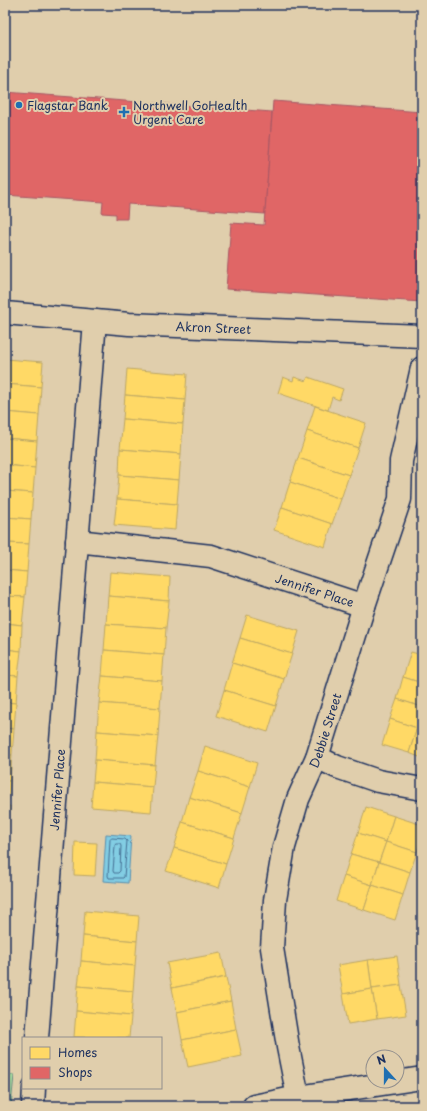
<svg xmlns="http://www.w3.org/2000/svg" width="427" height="1111" font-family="'Playpen Sans',sans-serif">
  <rect width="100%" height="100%" fill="#e0ceac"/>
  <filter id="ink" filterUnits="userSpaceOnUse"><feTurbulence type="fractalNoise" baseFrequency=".025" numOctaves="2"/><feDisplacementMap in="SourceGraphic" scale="8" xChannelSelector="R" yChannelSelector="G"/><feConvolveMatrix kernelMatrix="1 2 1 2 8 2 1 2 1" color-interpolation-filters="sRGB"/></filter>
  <g filter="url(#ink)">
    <!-- green -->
    <path fill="#a9dc9d" stroke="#62867e" d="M5,1075H14L11,1106H5Z"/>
    <!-- water -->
    <path fill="#82cde3" stroke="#598eae" d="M106,834L131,836L128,883L103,881Z"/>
    <!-- homes -->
    <g fill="#ffd966" stroke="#bba664">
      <path d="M5,359L43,362L41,387L5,384Z"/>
      <path d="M127,369L187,374L185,400L125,395Z"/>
      <path d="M283,377L293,381L294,377L306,381L308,377L343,389L339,400L332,397L328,410L278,393Z"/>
      <path d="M5,384L41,387L39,415L5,412Z"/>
      <path d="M125,395L185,400L183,424L123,419Z"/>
      <path d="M315,406L366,423L358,448L307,431Z"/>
      <path d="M5,412L39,415L37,441L5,438Z"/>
      <path d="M123,419L183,424L181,454L120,449Z"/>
      <path d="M307,431L358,448L349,475L298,458Z"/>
      <path d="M5,438L37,441L35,468L5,465Z"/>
      <path d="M120,449L181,454L179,480L119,475Z"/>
      <path d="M298,458L349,475L341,499L290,482Z"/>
      <path d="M5,465L35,468L33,493L5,491Z"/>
      <path d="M119,475L179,480L177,504L117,499Z"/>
      <path d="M290,482L341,499L332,524L282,507Z"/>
      <path d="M5,491L33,493L31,519L5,517Z"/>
      <path d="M117,499L177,504L175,530L114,525Z"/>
      <path d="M282,507L332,524L325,547L274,530Z"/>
      <path d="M5,517L31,519L29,544L5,543Z"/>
      <path d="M5,543L29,544L27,572L5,570Z"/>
      <path d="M5,570L27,572L25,597L5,596Z"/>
      <path d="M110,572L170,577L169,601L108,596Z"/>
      <path d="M5,596L25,597L22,625L5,623Z"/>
      <path d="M108,596L169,601L166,628L106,624Z"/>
      <path d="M247,615L299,631L292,654L240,638Z"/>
      <path d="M5,623L22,625L21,651L5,649Z"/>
      <path d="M106,624L166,628L164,655L104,650Z"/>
      <path d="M240,638L292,654L284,679L232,663Z"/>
      <path d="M5,649L21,651L18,676L5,675Z"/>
      <path d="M104,650L164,655L162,681L102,676Z"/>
      <path d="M411,652L422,655V683L403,677Z"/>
      <path d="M232,663L284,679L276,706L224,690Z"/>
      <path d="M5,675L18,676L16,703L5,702Z"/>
      <path d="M102,676L162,681L160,708L99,703Z"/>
      <path d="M403,677L422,683V707L397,699Z"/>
      <path d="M224,690L276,706L268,732L216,716Z"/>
      <path d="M397,699L422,707V713L417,728L390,719Z"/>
      <path d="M5,702L16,703L14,729L5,728Z"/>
      <path d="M99,703L160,708L158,736L97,731Z"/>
      <path d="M422,713V729L417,728Z"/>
      <path d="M390,719L417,728L409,753L382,745Z"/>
      <path d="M5,728L14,729L12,755H5Z"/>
      <path d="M417,728L422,729V758L409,753Z"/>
      <path d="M97,731L158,736L155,765L95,760Z"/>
      <path d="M205,746L257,763L250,787L198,771Z"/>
      <path d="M5,755H12L10,781H5Z"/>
      <path d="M95,760L155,765L153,787L93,782Z"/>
      <path d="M198,771L250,787L242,813L189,797Z"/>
      <path d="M5,781H10L8,807L5,806Z"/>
      <path d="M93,782L153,787L151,812L91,807Z"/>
      <path d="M189,797L242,813L234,838L182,822Z"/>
      <path d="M5,806H10L8,833H5Z"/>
      <path d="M366,807L394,816L386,842L358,833Z"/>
      <path d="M394,816L422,825V836L417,852L386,842Z"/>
      <path d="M182,822L234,838L226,864L174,848Z"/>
      <path d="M5,833H8L5,858Z"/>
      <path d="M358,833L386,842L379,862L351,854Z"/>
      <path d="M75,842L97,843L95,876L74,875Z"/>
      <path d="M386,842L417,852L410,872L379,862Z"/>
      <path d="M174,848L226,864L219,888L166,871Z"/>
      <path d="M351,854L379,862L372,885L344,876Z"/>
      <path d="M379,862L410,872L403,895L372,885Z"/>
      <path d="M344,876L372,885L364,910L336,901Z"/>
      <path d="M372,885L403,895L395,920L364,910Z"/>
      <path d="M85,911L139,916L137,941L83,936Z"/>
      <path d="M83,936L137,941L135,966L81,961Z"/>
      <path d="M221,953L226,977L172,988L167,963Z"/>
      <path d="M397,956L401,985L372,989L368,960Z"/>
      <path d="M368,960L372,989L343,994L338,965Z"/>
      <path d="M81,961L135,966L133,991L78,986Z"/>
      <path d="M226,977L231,1001L177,1012L172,988Z"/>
      <path d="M401,985L406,1015L377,1019L372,989Z"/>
      <path d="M78,986L133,991L131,1016L76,1011Z"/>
      <path d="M372,989L377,1019L348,1024L343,994Z"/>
      <path d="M231,1001L236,1029L182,1040L177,1012Z"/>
      <path d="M76,1011L131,1016L129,1038L74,1037Z"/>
      <path d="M236,1029L242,1056L188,1067L182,1040Z"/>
    </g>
    <!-- shops -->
    <g fill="#e06666" stroke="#a55664">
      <path d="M5,92L272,112L265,214L128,204L127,219H116V214L102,213L103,202L5,195Z"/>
      <path d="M273,101L422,112V302L226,289L231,223L264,225Z"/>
    </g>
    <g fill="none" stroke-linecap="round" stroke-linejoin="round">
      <!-- shore -->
      <g stroke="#446e93" stroke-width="1">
        <path d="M112,838L125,839L127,841L124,877L123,878H109L108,876L110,840Z"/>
        <path d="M116,844H120L121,846L120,871L118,873H114L113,871L115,846Z"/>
      </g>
      <defs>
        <g id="minor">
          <path id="s1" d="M5,313L129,324L422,336"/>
          <path id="s2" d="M77,541L211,556L364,606"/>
          <path d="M317,757L337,767L378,781L422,789"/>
          <path id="s3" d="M37,1038L95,321"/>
          <path id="s4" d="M298,1097L288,1047L272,948L275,900L284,847L298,799L317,757L364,606L400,499L401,461L422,368"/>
          <path d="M33,1106L34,1088"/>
          <path d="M254,1106L298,1097L422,1078"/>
        </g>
      </defs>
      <!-- minor casing -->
      <use href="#minor" stroke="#1b2f5e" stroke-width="25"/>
      <!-- minor -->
      <use href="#minor" stroke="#e0ceac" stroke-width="22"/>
    </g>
  </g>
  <!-- markers -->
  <g fill="#1f6fb2" stroke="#e0ceac" stroke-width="1.5">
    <circle cx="19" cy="105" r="4"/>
    <path d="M122 106h4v4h4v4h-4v4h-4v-4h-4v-4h4z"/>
  </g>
  <g text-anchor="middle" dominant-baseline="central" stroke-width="4" stroke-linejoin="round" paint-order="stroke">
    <!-- poi labels -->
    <g font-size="12" fill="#1b2f5e" stroke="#e0ceac" text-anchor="start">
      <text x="27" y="105">Flagstar Bank</text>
      <text x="133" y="105">Northwell GoHealth<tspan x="133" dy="14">Urgent Care</tspan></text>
    </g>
    <!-- street labels -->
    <g font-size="12" fill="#1b2f5e" stroke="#e0ceac">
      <text stroke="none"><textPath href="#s1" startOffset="209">Akron Street</textPath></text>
      <text stroke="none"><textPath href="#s2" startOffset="244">Jennifer Place</textPath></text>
      <text stroke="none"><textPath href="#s4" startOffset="377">Debbie Street</textPath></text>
      <text stroke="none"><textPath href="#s3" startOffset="249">Jennifer Place</textPath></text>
    </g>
  </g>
  <!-- margin -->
  <rect width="427" height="1111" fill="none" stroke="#e0ceac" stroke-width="20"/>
  <rect x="10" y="10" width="407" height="1091" fill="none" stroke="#1b2f5e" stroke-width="1.5" filter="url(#ink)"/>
  <!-- legend -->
  <rect x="22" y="1037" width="140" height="52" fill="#e0ceac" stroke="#918e8d"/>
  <rect x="30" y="1047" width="20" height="12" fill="#ffd966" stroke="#918e8d"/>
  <text x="58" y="1057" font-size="12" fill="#1b2f5e">Homes</text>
  <rect x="30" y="1067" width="20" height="12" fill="#e06666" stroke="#918e8d"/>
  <text x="58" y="1077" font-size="12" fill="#1b2f5e">Shops</text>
  <!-- north arrow -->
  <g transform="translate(385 1069) rotate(339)"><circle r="19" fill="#e0ceac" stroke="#918e8d"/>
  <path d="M0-3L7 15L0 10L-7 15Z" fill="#1f6fb2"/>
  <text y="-6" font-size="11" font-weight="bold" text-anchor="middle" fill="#1b2f5e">N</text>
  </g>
</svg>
